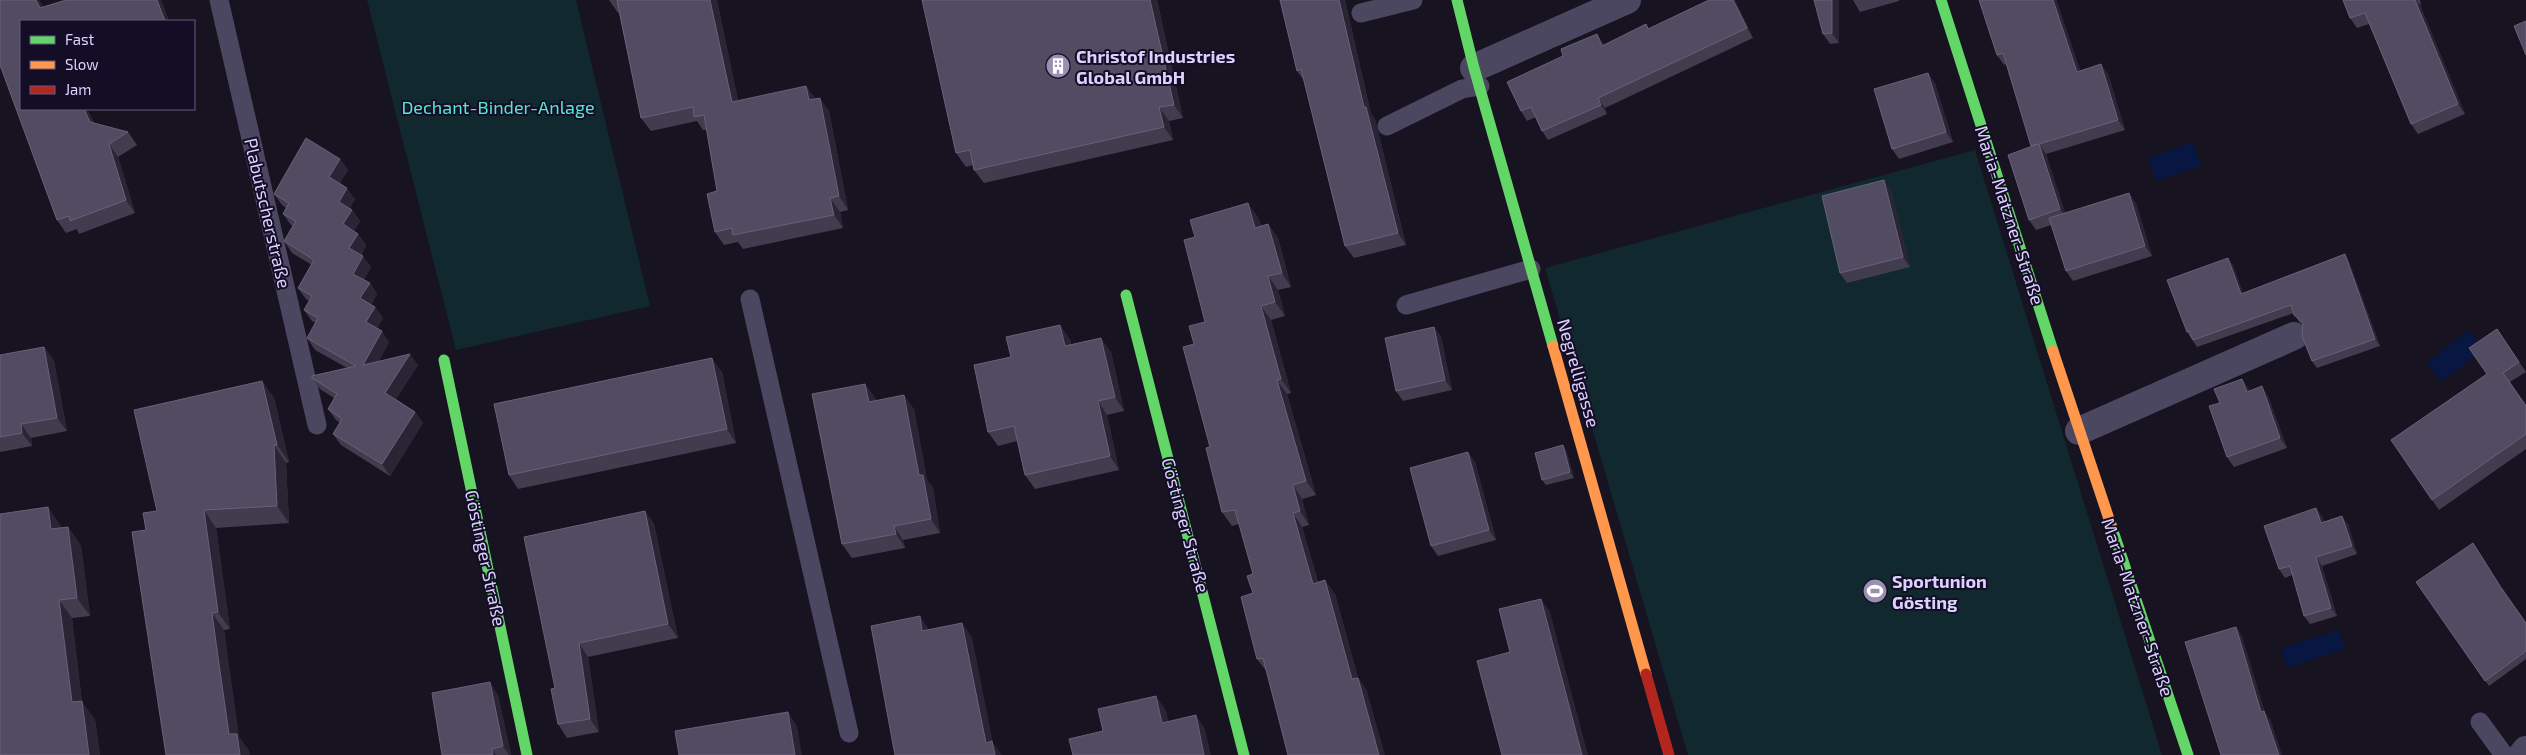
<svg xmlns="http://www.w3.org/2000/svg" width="2526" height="755" font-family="'Exo 2',sans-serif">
  <rect width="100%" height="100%" fill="#171320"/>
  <!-- green -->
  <g fill="#11292e">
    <path d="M367,0H576L650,306L456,350Z"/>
    <path d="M1975,150L2162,755H1688L1545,268Z"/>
  </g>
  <!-- water -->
  <g fill="#081642">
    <path d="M2193,142L2201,166L2156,181L2148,158Z"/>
    <path d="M2469,330L2483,349L2441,382L2426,363Z"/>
    <path d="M2339,630L2345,649L2287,668L2281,649Z"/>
  </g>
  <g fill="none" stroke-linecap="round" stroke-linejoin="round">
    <!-- lane -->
    <g stroke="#4c4761" stroke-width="19">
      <path d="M219,0L317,425"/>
      <path d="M1361,13L1413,0"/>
      <path d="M1387,126L1462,89L1480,86"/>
      <path d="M750,299L849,733"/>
      <path d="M1406,305L1531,269"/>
      <path d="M2480,722L2504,755"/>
    </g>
    <!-- street -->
    <g stroke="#4c4761" stroke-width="28">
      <path d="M1474,68L1627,0"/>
      <path d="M2079,431L2294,336"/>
      <path d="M2522,755L2526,750"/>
    </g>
    <!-- fast -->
    <g stroke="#63d668" stroke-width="11">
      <path d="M1457,0L1474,68L1553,346"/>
      <path d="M1941,0L2053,351"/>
      <path d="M1126,295L1244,755"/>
      <path d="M444,360L527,755"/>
      <path d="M2111,525L2188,755"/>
    </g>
    <!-- slow -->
    <g stroke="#ff974d" stroke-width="11">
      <path d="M1553,346L1646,674"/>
      <path d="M2053,351L2111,525"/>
    </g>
    <!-- jam -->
    <path stroke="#b3261e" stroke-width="11" d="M1646,674L1669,755"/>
  </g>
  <!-- wall -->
  <g fill="#423c4f">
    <path d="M0,0H39L43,7L66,0H161L169,21H21V109H87L94,123L128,132L137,145L118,157L135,213L79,234L77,229L66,233L57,220L0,65Z"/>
    <path d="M609,0H717L738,101L806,86L815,99L829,111L848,210L840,212L843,228L743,249L738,242L724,245L715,232L717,191L707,130H703L697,121L651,131L641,118L619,13H618Z"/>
    <path d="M922,0H1157L1183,118L1169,121L1173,140L984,183L974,170L973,165L966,167L956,153Z"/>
    <path d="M1280,0H1345L1371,114L1375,119L1406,245L1354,258L1345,246L1305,82L1297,71Z"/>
    <path d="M1709,0H1735L1753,38L1605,108L1607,114L1548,140L1542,131L1536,117L1527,121L1521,111L1604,45L1646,24L1649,29Z"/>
    <path d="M1839,0V43L1830,44L1823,34Z"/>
    <path d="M1853,0H1899V1L1860,12Z"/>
    <path d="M1979,0H2056L2080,70L2108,74L2125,130L2046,154L2065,213L2136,203L2152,256L2073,281L2066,271L2051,225L2036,230L2029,220L2032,147L2006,64L2004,65L1997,55Z"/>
    <path d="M2343,0H2420L2421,4L2420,5L2465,114L2418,134L2411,124L2369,24L2357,28L2350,18Z"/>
    <path d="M1935,83L1953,142L1899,159L1892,149Z"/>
    <path d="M340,159L348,170L340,183L355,199L350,208L352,210L360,221L354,231L358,234L366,245L361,255L371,267L364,280L370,283L377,294L371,305L375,307L383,318L377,328L389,342L379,361L418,365L396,399L415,412L423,423L390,476L341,445L333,434L340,423L336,420L328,409L334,398L320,389L312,378L347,368L315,350L307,338L316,323L312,321L304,310L309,301L306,299L298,288L312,265L292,253L284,241L293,226L291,225L283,214L286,208L282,205L274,194Z"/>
    <path d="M1891,190L1910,267L1847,283L1840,273Z"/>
    <path d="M1258,217L1261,226L1268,224L1278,238L1291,287L1278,290L1285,316L1271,320L1291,393L1287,394L1316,495L1302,499L1309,525L1302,527L1318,582L1335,594L1358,678L1367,691L1267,672L1257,659L1253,593V574L1239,524L1232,526L1222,512L1210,447L1194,344Z"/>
    <path d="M2345,254L2349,262L2380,346L2317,368L2312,361L2303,325L2299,322L2294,313L2197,347L2187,332L2233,265L2243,293Z"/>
    <path d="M1434,327L1441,337L1452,390L1403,401L1396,391Z"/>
    <path d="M2497,329L2526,372L2510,382L2526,405V449L2439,510L2391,440L2487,374Z"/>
    <path d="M1070,339L1071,345L1111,352L1124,411L1107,415L1119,470L1035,489L1025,475L1017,441L998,446L988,432L1011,357Z"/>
    <path d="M44,347L54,361L67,431L31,438L32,446L0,452V355Z"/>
    <path d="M722,372L736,443L518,489L509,475Z"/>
    <path d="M262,381L274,398L289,462L286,463L289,523L216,528L230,629L224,630L230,674L239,737L249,751L166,755L157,511Z"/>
    <path d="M865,384L875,398L876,401L914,409L927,480L933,488L940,533L903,540L905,548L852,558L842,544Z"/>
    <path d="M2249,389L2250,391L2268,396L2287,448L2234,467L2227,457L2220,403Z"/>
    <path d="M1563,445L1566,450L1574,478L1546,485L1542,480Z"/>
    <path d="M1475,462L1496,540L1438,556L1431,546Z"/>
    <path d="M645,511L654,524L678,638L588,657L599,732L567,738L558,724L555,688Z"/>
    <path d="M2322,516L2324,522L2348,524L2357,554L2322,566L2337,616L2310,624L2304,616L2292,575L2285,578L2279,569Z"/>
    <path d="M61,526V528L68,527L81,546L90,616L72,618L82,702L95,720L100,755H0Z"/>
    <path d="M2473,543L2502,590L2526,623V659L2489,686L2416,582Z"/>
    <path d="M498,695L511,755H442Z"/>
  </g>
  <!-- shaded-wall -->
  <g fill="#2a2534">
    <path d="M36,0H39L49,21L40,8Z"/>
    <path d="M157,0H161L169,21H165Z"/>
    <path d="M710,0H717L741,115L732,102Z"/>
    <path d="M1150,0H1157L1183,118L1174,105Z"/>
    <path d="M1339,0H1345L1371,114L1375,119L1406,245L1398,233L1364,107Z"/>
    <path d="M1733,0H1735L1753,38L1747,28Z"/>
    <path d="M1832,0H1839V43L1832,33Z"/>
    <path d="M2053,0H2056L2057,1L2084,81L2077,72Z"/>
    <path d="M2415,0H2416L2420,5L2465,114L2458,104Z"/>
    <path d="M1597,34L1604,44L1608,55L1602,46Z"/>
    <path d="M2101,64L2108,74L2125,130L2118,120Z"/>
    <path d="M1928,73L1935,83L1953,142L1946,132Z"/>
    <path d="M806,86L816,99L809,100Z"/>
    <path d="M820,98L829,111L848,210L839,196Z"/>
    <path d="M1598,98L1605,108L1607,114L1601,105Z"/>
    <path d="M1159,107L1169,121L1173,140L1164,127Z"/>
    <path d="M84,109H87L99,135L90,122Z"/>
    <path d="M109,144L118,157L135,213L126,200Z"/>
    <path d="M2039,144L2046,154L2067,219L2060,209Z"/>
    <path d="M340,159L348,170L337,188L329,177Z"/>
    <path d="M1884,180L1891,190L1910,267L1903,257Z"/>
    <path d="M347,188L355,199L347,213L339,202Z"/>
    <path d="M2129,193L2136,203L2152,256L2145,246Z"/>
    <path d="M830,198L840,212L843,228L834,215Z"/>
    <path d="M1248,203L1258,217L1265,242L1255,228Z"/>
    <path d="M352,210L360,221L351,236L343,224Z"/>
    <path d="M1268,224L1278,238L1291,287L1282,273Z"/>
    <path d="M358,234L366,245L357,260L349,248Z"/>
    <path d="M2345,254L2349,262L2380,346L2375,339Z"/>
    <path d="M363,256L371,267L361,285L353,274Z"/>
    <path d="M2228,258L2233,265L2246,301L2241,294Z"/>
    <path d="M1268,276L1278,290L1285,316L1275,302Z"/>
    <path d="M370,283L377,294L368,310L360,298Z"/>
    <path d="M1261,306L1271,320L1291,393L1281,379Z"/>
    <path d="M375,307L383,318L374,333L366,322Z"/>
    <path d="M1060,325L1070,339L1074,360L1065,346Z"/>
    <path d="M1434,327L1441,337L1452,390L1445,380Z"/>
    <path d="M382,331L389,342L371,376L363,365Z"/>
    <path d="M1101,338L1111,352L1124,411L1115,397Z"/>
    <path d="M44,347L54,361L67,431L57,418Z"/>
    <path d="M410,354L418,365L393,404L385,393Z"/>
    <path d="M712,358L722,372L736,443L727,429Z"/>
    <path d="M2242,379L2249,389L2254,402L2247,392Z"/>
    <path d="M1277,380L1287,394L1316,495L1306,481Z"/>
    <path d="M262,381L274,398L289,462L277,445Z"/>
    <path d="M865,384L875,398L878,416L869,402Z"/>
    <path d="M2262,386L2268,396L2287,448L2280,438Z"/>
    <path d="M904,395L914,409L927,480L933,488L940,533L931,519L919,475Z"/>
    <path d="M1098,401L1107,415L1119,470L1110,456Z"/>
    <path d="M415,412L423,423L390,476L382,464Z"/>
    <path d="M21,424L31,438L32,446L22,433Z"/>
    <path d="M274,445L286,463L289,523L277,506Z"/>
    <path d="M1563,445L1566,450L1574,478L1570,472Z"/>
    <path d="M1468,452L1475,462L1496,540L1489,530Z"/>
    <path d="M1293,485L1302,499L1309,525L1300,511Z"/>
    <path d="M48,507L61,526L64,548L51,529Z"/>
    <path d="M2316,508L2322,516L2326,531L2321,523Z"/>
    <path d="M204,510L216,528L230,629L218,612Z"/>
    <path d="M645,511L654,524L678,638L668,624Z"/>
    <path d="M1293,513L1302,527L1322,598L1313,584Z"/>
    <path d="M2342,516L2348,524L2357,554L2352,546Z"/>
    <path d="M894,526L903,540L905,548L896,534Z"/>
    <path d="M68,527L81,546L90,616L77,598Z"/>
    <path d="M2316,557L2322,566L2337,616L2331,608Z"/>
    <path d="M1325,580L1335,594L1358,678L1367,691L1385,755H1379L1352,679Z"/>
    <path d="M1541,599L1550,612L1588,755H1582Z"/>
    <path d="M59,600L72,618L82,702L95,720L100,755H89L72,702Z"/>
    <path d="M212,613L224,630L239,737L249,751L250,755H240L229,734L218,657Z"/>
    <path d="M920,616L929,630L922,631Z"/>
    <path d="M962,623L972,637L993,743L1002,755H995L986,743Z"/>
    <path d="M2236,627L2242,636L2265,712L2271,721L2282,755H2279L2261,712Z"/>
    <path d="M579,643L588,657L599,732L590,719Z"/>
    <path d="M490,682L498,695L511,755H509L503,746Z"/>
    <path d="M1156,696L1166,710L1172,737L1162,723Z"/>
    <path d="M788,712L797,726L802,755H795Z"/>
    <path d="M1196,715L1205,729L1211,755H1204Z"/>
    <path d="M492,749L496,755H493Z"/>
  </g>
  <!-- building -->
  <g fill="#524c62" stroke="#68617b">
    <path d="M0,0H36L40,8L66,0H157L165,21H21V109H84L90,122L128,132L109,144L126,200L70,221L69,216L57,220L0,65Z"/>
    <path d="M617,0H710L732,102L806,86L809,100L820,98L839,196L830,198L834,215L733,235L732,228L715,232L707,194L717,191L704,115L694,117L693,107L641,118Z"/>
    <path d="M922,0H1150L1174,105L1159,107L1164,127L974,170L970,150L956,153Z"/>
    <path d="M1280,0H1339L1364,107H1366L1398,233L1345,246L1301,69L1297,71Z"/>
    <path d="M1709,0H1733L1747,28L1598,98L1601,105L1542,131L1531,107L1521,111L1507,82L1563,56L1561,49L1597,34L1602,46L1646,24L1648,29Z"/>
    <path d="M1814,0H1832V33L1823,34Z"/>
    <path d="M1979,0H2053L2077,72L2101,64L2118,120L2039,144L2060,209L2029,220L2008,155L2038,144L2031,146L2003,53L1997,55Z"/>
    <path d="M2343,0H2415L2458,104L2411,124L2365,13L2350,18Z"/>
    <path d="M2526,21V55L2514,26Z"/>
    <path d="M1928,73L1946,132L1892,149L1874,89Z"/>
    <path d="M306,138L340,159L329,177L347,188L339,202L352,210L343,224L358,234L349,248L363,256L353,274L370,283L360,298L375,307L366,322L382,331L363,365L410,354L385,393L415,412L382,464L333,434L342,419L328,409L337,394L312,378V376L356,366L307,338L318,318L304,310L312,296L298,288L314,260L284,241L296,221L283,214L289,203L274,194Z"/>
    <path d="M1884,180L1903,257L1840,273L1822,196Z"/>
    <path d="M2129,193L2145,246L2066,271L2049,218Z"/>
    <path d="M1248,203L1255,228L1268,224L1282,273L1268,276L1275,302L1261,306L1281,379L1277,380L1306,481L1293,485L1300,511L1293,513L1313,584L1325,580L1352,679L1358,678L1379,755H1288L1263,658L1257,659L1241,597L1253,593L1247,576L1253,574L1235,510L1222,512L1206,448L1210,447L1183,347L1194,344L1189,326L1205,322L1184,240L1195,237L1190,220Z"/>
    <path d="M2345,254L2375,339L2312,361L2302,336L2303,323L2294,315L2291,305L2193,340L2189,331L2187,332L2167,280L2228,258L2241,294Z"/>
    <path d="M1060,325L1065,346L1101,338L1115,397L1098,401L1110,456L1025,475L1014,426L988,432L974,365L1011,357L1006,337Z"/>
    <path d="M1434,327L1445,380L1396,391L1385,338Z"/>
    <path d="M2497,329L2519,362L2503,373L2526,406V434L2432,500L2391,440L2487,374L2469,348Z"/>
    <path d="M44,347L57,418L21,424L22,433L0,437V355Z"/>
    <path d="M712,358L727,429L509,475L494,404Z"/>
    <path d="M2242,379L2247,392L2262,386L2280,438L2227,457L2209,406L2220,403L2214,389Z"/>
    <path d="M262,381L277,445H274L277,506L204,510L218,612L212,613L218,657L229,734H237L240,755H166L132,532L146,530L143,513L157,511L134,410Z"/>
    <path d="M865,384L869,402L904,395L919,475H923L931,519L894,526L896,534L842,544L812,394Z"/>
    <path d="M1563,445L1570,472L1542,480L1535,453Z"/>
    <path d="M1468,452L1489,530L1431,546L1410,468Z"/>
    <path d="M48,507L51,529L68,527L77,598L59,600L72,702L82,701L89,755H0V514Z"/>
    <path d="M2316,508L2321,523L2342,516L2352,546L2316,557L2331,608L2304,616L2290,566L2279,569L2264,526Z"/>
    <path d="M645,511L668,624L579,643L590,719L558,724L551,689L555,688L524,537Z"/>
    <path d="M2473,543L2500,586L2526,623V651L2485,681L2416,582Z"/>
    <path d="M1541,599L1582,755H1502L1477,661L1510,652L1499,609Z"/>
    <path d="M920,616L922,631L962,623L986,743L992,741L995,755H895L871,626Z"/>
    <path d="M2236,627L2261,712L2264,711L2279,755H2221L2185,642Z"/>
    <path d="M490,682L503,746L492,749L493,755H442L432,693Z"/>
    <path d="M1156,696L1162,723L1196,715L1204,755H1073L1069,739L1103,731L1098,709Z"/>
    <path d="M788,712L795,755H679L675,731Z"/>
  </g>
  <!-- icons -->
  <defs>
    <symbol id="building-disc" viewBox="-11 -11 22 22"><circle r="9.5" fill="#988fb1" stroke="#140d26"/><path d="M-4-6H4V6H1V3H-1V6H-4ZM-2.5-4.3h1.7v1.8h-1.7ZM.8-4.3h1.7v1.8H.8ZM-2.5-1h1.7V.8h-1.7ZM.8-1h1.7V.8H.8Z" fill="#fff"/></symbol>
    <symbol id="stadium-disc" viewBox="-11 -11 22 22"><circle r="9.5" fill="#988fb1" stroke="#140d26"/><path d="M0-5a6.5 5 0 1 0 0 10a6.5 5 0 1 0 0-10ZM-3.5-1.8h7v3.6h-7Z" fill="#fff"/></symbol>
  </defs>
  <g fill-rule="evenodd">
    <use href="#building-disc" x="1044" y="52" width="28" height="28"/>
    <use href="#stadium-disc" x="1861" y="577" width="28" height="28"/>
  </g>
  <g text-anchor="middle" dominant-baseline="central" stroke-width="4" stroke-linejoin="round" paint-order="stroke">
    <!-- poi labels -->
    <g font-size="18" font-weight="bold" fill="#ddd2ff" stroke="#140d26" text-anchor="start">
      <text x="1076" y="56">Christof Industries<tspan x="1076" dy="21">Global GmbH</tspan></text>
      <text x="1892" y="581">Sportunion<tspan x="1892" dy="21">Gösting</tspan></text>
    </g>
    <!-- park labels -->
    <g font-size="18" fill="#57e6d4" stroke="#140d26">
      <text x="498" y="107">Dechant-Binder-Anlage</text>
    </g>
    <!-- street labels -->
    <g font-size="18" fill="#ddd2ff" stroke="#140d26">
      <text transform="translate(268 213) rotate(77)">Plabutscherstraße</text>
      <text transform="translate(2010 215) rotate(72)">Maria-Matzner-Straße</text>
      <text transform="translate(1579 373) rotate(74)">Negrelligasse</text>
      <text transform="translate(1186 525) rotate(75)">Göstinger Straße</text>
      <text transform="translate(486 558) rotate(78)">Göstinger Straße</text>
      <text transform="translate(2138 607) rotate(71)">Maria-Matzner-Straße</text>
    </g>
  </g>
  <!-- legend -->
  <rect x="20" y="20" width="175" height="90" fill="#140d26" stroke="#645c7d"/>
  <rect x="30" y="36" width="25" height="8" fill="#63d668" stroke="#645c7d"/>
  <text x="65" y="45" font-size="15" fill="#ddd2ff">Fast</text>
  <rect x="30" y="61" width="25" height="8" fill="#ff974d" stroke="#645c7d"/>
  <text x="65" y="70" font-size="15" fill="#ddd2ff">Slow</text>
  <rect x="30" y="86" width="25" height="8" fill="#b3261e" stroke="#645c7d"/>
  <text x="65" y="95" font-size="15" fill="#ddd2ff">Jam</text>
</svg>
